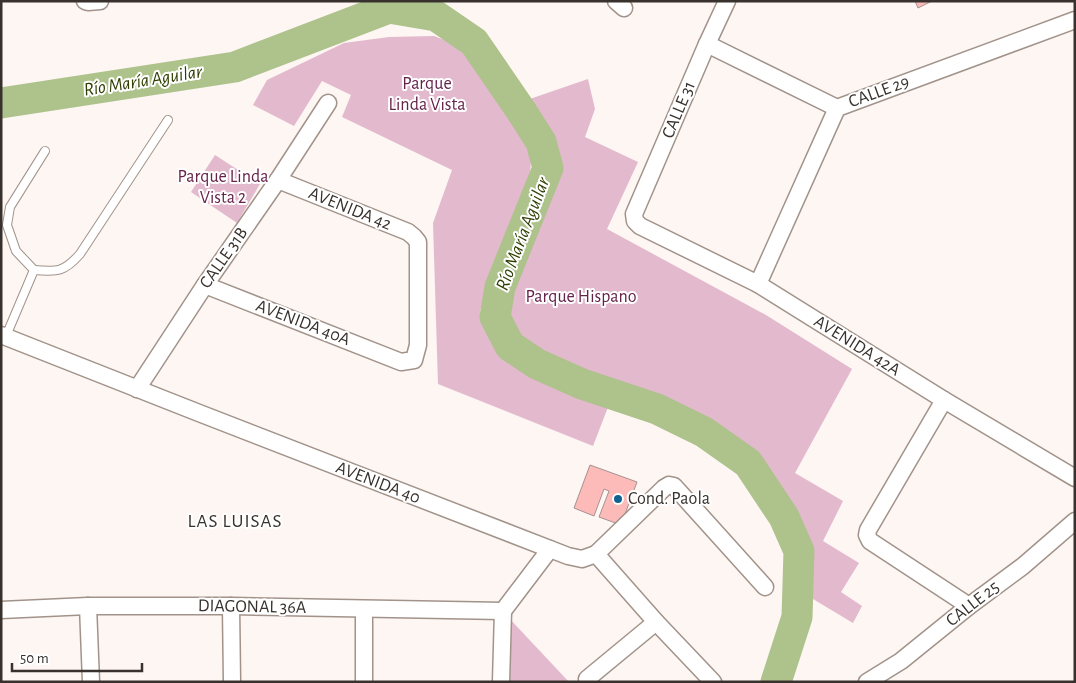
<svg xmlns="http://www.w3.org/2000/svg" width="1076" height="683" font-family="'Alegreya Sans',sans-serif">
  <rect width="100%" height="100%" fill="#fdf6f2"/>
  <!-- green -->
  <g fill="#e3b9ce">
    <path d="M434,36L461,46L488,79L516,123L531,158L530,179L494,268L480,311L494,343L513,361L558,385L610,402L593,446L438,384L433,223L452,170L342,117L351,95L322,81L294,126L253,105L267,80L344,43L389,37Z"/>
    <path d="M588,79L595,109L585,137L638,162L607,229L766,315L852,369L795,473L843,501L823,541L859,563L841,592L862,606L853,623L803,593V549L788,516L754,461L713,430L661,404L547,362L515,342L501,313L506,287L554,172L547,143L521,102Z"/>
    <path d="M215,155L260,184L237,223L191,192Z"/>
    <path d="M508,617L569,682H506Z"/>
  </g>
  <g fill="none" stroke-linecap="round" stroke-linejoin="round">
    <!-- river -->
    <path stroke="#aec28c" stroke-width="31" d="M1,103L235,67L389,8L436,16L474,42L522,112L541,142L548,168L500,287L495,317L510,346L537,364L582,384L657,409L704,432L748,463L784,517L799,551L797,617L776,682"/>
  </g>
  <!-- building -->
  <g fill="#fcbbb8" stroke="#a59291">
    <path d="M915,1H932L918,8Z"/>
    <path d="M590,465L637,482L621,525L599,517L609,491L604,489L594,516L574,508Z"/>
  </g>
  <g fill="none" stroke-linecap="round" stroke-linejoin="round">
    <defs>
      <g id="lane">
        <path d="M34,270L16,251L7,225L10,207L45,151"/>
        <path d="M6,336L34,270C58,272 64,272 80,254L168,120"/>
      </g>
      <g id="street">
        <path d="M85,1L88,2L100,1"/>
        <path d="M616,1L624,8"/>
        <path d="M727,1L707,44L634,214L635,221L640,226L758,284L944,400L1075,478"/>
        <path d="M707,44L837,108"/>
        <path d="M758,284L837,108L1075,20"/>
        <path d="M205,285L401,362L414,360L418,345V242L414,237L408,232L278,180"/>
        <path d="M1,335L199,413L568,556L582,559L596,554L656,622L713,682"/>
        <path d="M137,389L205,285L278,180L328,103"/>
        <path d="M944,400L868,530L867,535L870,541L969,606"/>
        <path d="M596,554L664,488L669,485L674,486L765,587"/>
        <path d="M88,606L91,682"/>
        <path d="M231,606L232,682"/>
        <path d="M1,610L88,606H231L503,611"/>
        <path d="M364,610V682"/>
        <path d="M503,611L550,549"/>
        <path d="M587,679L656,622"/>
        <path d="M501,682L503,611"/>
        <path d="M867,682L901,661L969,606L1023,566L1075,521"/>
      </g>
    </defs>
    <!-- lane casing -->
    <use href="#lane" stroke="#a2938a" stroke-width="10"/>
    <!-- street casing -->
    <use href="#street" stroke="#a2938a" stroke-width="19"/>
    <!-- lane -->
    <use href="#lane" stroke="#fff" stroke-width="8"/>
    <!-- street -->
    <use href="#street" stroke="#fff" stroke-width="16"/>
  </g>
  <!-- markers -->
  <circle fill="#126294" stroke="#fff" stroke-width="2" cx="618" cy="499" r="5"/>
  <g text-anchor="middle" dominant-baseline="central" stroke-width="4" stroke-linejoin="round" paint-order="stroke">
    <!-- park labels -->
    <g font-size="18" fill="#65234a" stroke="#fff">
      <text x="427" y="84">Parque<tspan x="427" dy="21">Linda Vista</tspan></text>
      <text x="223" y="177">Parque Linda<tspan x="223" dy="21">Vista 2</tspan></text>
      <text x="581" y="297">Parque Hispano</text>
    </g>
    <!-- street labels -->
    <g font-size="18" fill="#38312d" stroke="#fff">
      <text transform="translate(879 92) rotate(-20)">CALLE 29</text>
      <text transform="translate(679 110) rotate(-67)">CALLE 31</text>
      <text transform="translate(350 209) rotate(22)">AVENIDA 42</text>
      <text transform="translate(224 258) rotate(-55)">CALLE 31B</text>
      <text transform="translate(303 323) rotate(21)">AVENIDA 40A</text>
      <text transform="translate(857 346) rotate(32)">AVENIDA 42A</text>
      <text transform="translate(378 483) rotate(21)">AVENIDA 40</text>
      <text transform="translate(973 604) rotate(-38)">CALLE 25</text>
      <text transform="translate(252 607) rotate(1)">DIAGONAL 36A</text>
    </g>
    <!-- poi labels -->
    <g font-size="18" fill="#38312d" stroke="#fff" text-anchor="start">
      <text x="628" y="499">Cond. Paola</text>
    </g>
    <!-- water labels -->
    <g font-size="19" font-style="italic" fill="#2e3e00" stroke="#fff">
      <text transform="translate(143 81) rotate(-9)">Río María Aguilar</text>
      <text transform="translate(523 234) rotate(-69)">Río María Aguilar</text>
    </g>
    <!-- neighbourhood labels -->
    <g font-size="19" letter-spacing="1" fill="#38312d" stroke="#fff">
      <text x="235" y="521">LAS LUISAS</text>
    </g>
  </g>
  <!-- border -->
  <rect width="1076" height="683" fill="none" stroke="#38312d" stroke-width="5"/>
  <!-- scale -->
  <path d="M12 663v8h130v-8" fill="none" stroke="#38312d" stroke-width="2.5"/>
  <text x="20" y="663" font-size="15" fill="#38312d" stroke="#ffffff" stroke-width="4" paint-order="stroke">50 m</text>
</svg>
